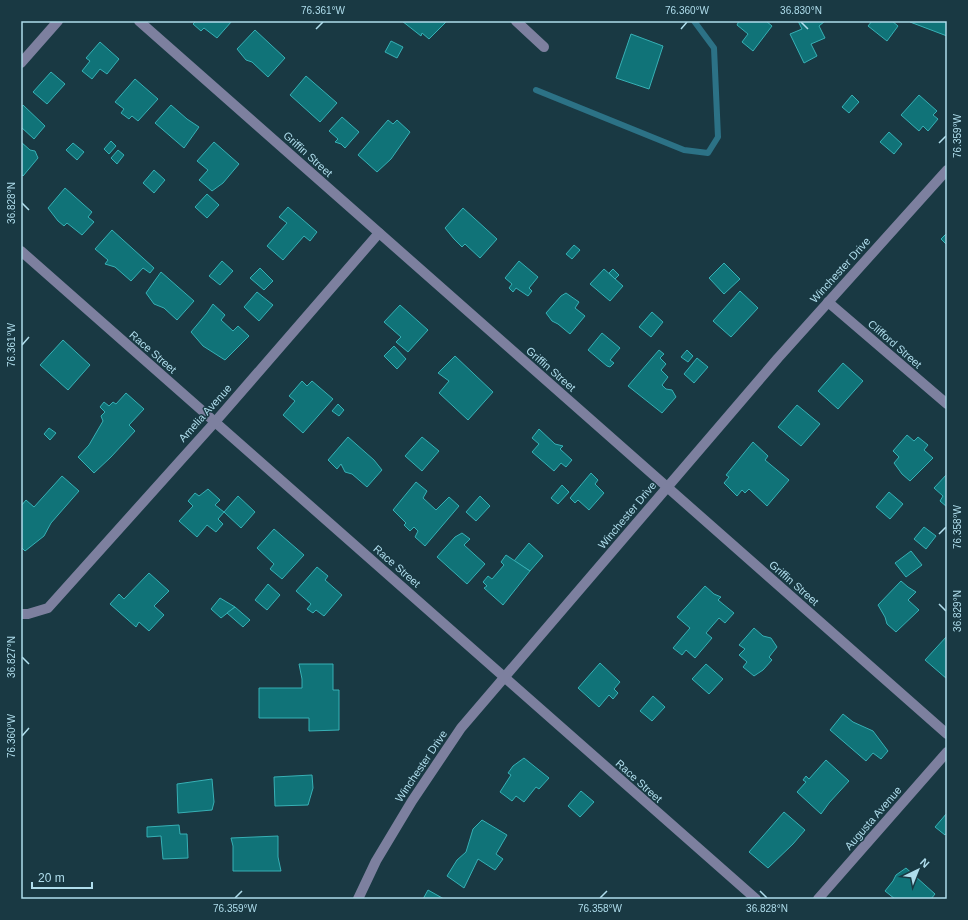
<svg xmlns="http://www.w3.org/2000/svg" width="968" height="920" font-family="Arial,sans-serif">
  <rect width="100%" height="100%" fill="#193943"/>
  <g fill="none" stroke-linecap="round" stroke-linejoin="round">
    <!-- stream -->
    <path stroke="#2c7286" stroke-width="6" d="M536,90L684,150L708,153L718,137L714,48L694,21"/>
  </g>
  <!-- building -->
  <g fill="#107378" stroke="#37b0b5">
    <path d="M196,21H232L217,38L204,28L201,31L193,24Z"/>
    <path d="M402,21H447L429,39L422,33L421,36Z"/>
    <path d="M739,21H766L772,26L753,51L742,42L748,34L737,25Z"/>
    <path d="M798,21H825L819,26L825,38L811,44L817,56L804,63L790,34L802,29Z"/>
    <path d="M872,21H892L898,26L887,41L868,26Z"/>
    <path d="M911,21H947V36L910,22Z"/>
    <path d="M255,30L285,58L268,77L252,62L246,60L237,49Z"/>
    <path d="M631,34L663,46L649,89L616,78Z"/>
    <path d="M391,41L403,47L397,58L385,52Z"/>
    <path d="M100,42L119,59L107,74L100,69L92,79L82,71L90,61L86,58Z"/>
    <path d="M51,72L65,84L47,104L33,92Z"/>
    <path d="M306,76L337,103L320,122L290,95Z"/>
    <path d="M135,79L158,99L138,121L132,116L129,119L121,113L124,109L115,102Z"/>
    <path d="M852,95L859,102L849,113L842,107Z"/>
    <path d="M919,95L937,111L933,115L938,119L928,131L923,126L919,131L901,115Z"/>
    <path d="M23,105L45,126L34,139L21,127V108Z"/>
    <path d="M171,105L187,119L199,127L184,148L155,123Z"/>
    <path d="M342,117L359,132L345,148L341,144L335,142L338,139L329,131Z"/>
    <path d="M388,120L393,124L397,120L410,132L391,159L377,172L358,155Z"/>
    <path d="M889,132L902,144L894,154L880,142Z"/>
    <path d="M111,141L116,146L109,154L104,149Z"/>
    <path d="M21,142L30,150L35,151L38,158L23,176L21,174Z"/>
    <path d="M214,142L239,164L223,183L212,191L199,180L208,170L197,161Z"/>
    <path d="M73,143L84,152L77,160L66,150Z"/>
    <path d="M118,150L124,155L117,164L111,158Z"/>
    <path d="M154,170L165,180L154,193L143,183Z"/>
    <path d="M65,188L92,212L88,217L94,222L82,235L67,223L64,226L58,221L48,208Z"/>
    <path d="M207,194L219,205L207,218L195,207Z"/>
    <path d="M288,207L317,232L310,241L304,236L283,260L267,246L287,223L279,217Z"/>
    <path d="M463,208L497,239L480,258L465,244L462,247L454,239L445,228Z"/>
    <path d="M112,230L154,268L150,273L143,268L131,281L115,267L105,264L108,260L95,249Z"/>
    <path d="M947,233V245L941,239Z"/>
    <path d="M574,245L580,250L572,259L566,254Z"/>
    <path d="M222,261L233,271L220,285L209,276Z"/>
    <path d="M519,261L538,277L529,288L532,291L528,296L516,288L513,292L509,288L512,284L505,278Z"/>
    <path d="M724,263L740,279L724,294L709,278Z"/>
    <path d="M260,268L273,281L264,290L250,278Z"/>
    <path d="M604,269L623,286L610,301L590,284Z"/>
    <path d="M613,269L619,275L615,279L609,273Z"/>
    <path d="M161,272L194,301L177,320L164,308L154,304L146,293Z"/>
    <path d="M740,291L758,308L731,337L713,321Z"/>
    <path d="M257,292L273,305L259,321L244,307Z"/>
    <path d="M566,293L579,302L575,308L585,316L570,334L558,324L552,321L546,313L561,296Z"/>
    <path d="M213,304L225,315L221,320L233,331L238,326L249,336L225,360L203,346L191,332L207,313Z"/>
    <path d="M400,305L428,330L408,352L396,342L401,337L384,322Z"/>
    <path d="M652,312L663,322L651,337L639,327Z"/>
    <path d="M602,333L620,348L610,360L614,363L610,367L607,366L588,350Z"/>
    <path d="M63,340L90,365L68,390L40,365Z"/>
    <path d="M394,346L406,359L397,369L384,356Z"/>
    <path d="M659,350L664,354L660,358L666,364L661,370L668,377L662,385L666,389L672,390L676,397L662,413L628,386Z"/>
    <path d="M687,350L693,356L688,362L681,357Z"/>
    <path d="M455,356L493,392L468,420L439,393L449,381L438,373Z"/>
    <path d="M697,358L708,367L694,383L684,374Z"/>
    <path d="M843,363L863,381L838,409L818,391Z"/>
    <path d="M302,381L307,386L312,381L333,399L303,433L283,415L295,401L289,396Z"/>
    <path d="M126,393L144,409L129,425L135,431L111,457L94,473L78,457L89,445L103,421L101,416L105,412L100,407L104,402L109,406L113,402L116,404Z"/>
    <path d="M338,404L344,410L339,416L332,411Z"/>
    <path d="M797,405L820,424L801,446L778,427Z"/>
    <path d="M49,428L56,433L50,440L44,434Z"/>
    <path d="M539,429L555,444L563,446L560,449L572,460L566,467L561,463L554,471L532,452L539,444L532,438Z"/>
    <path d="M907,435L914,441L918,437L928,445L924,450L933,458L910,481L902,474L894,463L899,457L893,451Z"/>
    <path d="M348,437L374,460L382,470L367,487L352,474L345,472L341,464L337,469L328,460Z"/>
    <path d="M422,437L439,451L422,471L405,456Z"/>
    <path d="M753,442L768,456L765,460L789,480L767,506L749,489L745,493L742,490L737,496L724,483L729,477L726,475Z"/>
    <path d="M591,473L598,480L595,484L604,493L589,510L578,500L575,503L570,498Z"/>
    <path d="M947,474V507L940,501L943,496L934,488Z"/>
    <path d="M62,476L79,491L51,523L44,536L25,551L21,547V506L26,500L34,507Z"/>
    <path d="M416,482L427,491L423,498L436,510L449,497L459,506L425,546L415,537L418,531L414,527L410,531L404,525L406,523L393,510Z"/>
    <path d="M562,485L569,492L558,504L551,498Z"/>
    <path d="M208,489L220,500L215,505L224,512L218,519L223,524L216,532L207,525L197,537L179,521L193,506L188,501L195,493L199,496Z"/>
    <path d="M889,492L903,504L890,519L876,507Z"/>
    <path d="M238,496L255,512L241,528L224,512Z"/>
    <path d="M480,496L490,506L476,521L466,512Z"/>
    <path d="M924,527L936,536L926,549L914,539Z"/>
    <path d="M274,529L304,555L282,579L270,569L274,564L257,548Z"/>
    <path d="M462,533L470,539L464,545L485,564L467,584L437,557L455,537Z"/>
    <path d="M529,543L543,556L530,571L514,561Z"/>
    <path d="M911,551L922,565L906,577L895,563Z"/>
    <path d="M506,555L530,571L503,605L484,588L487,586L483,582L488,576L492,579L504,565L501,562Z"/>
    <path d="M317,567L328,576L325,580L342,595L324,616L316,610L313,613L307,609L311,604L296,591Z"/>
    <path d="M149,573L169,591L154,606L164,615L149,631L139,622L136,627L110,604L119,594L124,599Z"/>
    <path d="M901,581L908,587L916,592L908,600L919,610L896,632L887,624L885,617L878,605Z"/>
    <path d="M268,584L280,595L267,610L255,600Z"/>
    <path d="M705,586L714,594L721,597L718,600L734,613L725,623L719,618L706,633L712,638L695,658L686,650L682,655L673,648L690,628L677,617Z"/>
    <path d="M220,598L235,607L221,618L211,609Z"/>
    <path d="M235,607L250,620L243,627L227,613Z"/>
    <path d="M754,628L763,636L771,638L777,647L769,657L772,660L763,670L754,676L743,667L747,662L739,655L745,649L739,645Z"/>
    <path d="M947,636V679L925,660Z"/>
    <path d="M600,663L620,682L614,689L618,693L613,699L609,695L599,707L578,688Z"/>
    <path d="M299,664H333V690H339V730L309,731V718H259V688H302V679Z"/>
    <path d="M706,664L723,679L709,694L692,679Z"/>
    <path d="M653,696L665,707L652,721L640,711Z"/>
    <path d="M843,714L853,722L873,731L888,751L881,759L873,753L866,761L830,730Z"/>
    <path d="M524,758L549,778L539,789L536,787L524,802L516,796L512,801L500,792L511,775L508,773L513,766Z"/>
    <path d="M826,760L849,781L829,803L821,814L797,792L806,782L803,780L806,776L809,779Z"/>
    <path d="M312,775L313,788L308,805L275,806L274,777Z"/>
    <path d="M212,779L214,802L212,810L178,813L177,784Z"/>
    <path d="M581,791L594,802L580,817L568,806Z"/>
    <path d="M784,812L805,830L793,844L768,868L749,852Z"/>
    <path d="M947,813V832L945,835L935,827Z"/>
    <path d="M482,820L507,835L496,854L503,859L495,870L478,859L464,888L447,876L457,860L466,852L473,829Z"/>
    <path d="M179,825L180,834H187L188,858L163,859L161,836L147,837V827Z"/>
    <path d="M278,836V857L281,871H233V846L231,838Z"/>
    <path d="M906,868L935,894L931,899H895L885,891L893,881L896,875Z"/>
    <path d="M428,890L444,899H423Z"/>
  </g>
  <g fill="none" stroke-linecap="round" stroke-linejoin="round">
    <!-- minor -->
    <g stroke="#7d809f" stroke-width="10">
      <path d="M139,21L947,734"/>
      <path d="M516,21L544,47"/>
      <path d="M21,63L58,21"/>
      <path d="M21,251L756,899"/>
      <path d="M828,302L947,404"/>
      <path d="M21,614H28L48,608L215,422L379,233"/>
      <path d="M358,899L376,861L412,801L461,728L778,358L947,170"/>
      <path d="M818,899L947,752"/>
    </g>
  </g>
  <!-- ticks -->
  <path fill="none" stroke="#afddec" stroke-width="1.5" d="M801,22L808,29M316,29L323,22M681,29L687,22M939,143L946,136M22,203L29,210M22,345L29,337M939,534L946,527M939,604L946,611M22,657L29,664M22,736L29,728M760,891L767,898M235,898L242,891M600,898L607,891"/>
  <g text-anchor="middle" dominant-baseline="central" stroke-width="3" stroke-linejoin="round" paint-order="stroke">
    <!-- street labels -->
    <g font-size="11" fill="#afddec" stroke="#193943">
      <text transform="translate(308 154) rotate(42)">Griffin Street</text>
      <text transform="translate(840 270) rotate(-48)">Winchester Drive</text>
      <text transform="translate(895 344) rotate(41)">Clifford Street</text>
      <text transform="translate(153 352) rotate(41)">Race Street</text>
      <text transform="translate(551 369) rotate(41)">Griffin Street</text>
      <text transform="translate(205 413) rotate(-48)">Amelia Avenue</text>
      <text transform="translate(627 515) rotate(-50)">Winchester Drive</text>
      <text transform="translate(397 566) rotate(41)">Race Street</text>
      <text transform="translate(794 583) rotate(41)">Griffin Street</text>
      <text transform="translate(421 766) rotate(-56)">Winchester Drive</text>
      <text transform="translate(639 781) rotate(42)">Race Street</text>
      <text transform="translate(873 818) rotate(-49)">Augusta Avenue</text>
    </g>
  </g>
  <!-- border -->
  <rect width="968" height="920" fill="none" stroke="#193943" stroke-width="44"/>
  <!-- north arrow -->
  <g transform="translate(918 870) rotate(43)" stroke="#193943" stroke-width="3" paint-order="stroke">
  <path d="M0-3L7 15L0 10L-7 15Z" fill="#afddec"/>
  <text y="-6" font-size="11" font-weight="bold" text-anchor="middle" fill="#afddec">N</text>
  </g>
  <!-- scale -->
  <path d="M32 882v6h60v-6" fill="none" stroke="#afddec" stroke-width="2"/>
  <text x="38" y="882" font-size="12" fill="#afddec" stroke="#193943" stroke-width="3" paint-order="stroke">20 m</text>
  <rect x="22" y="22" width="924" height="876" fill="none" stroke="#afddec" stroke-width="1.5"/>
  <g font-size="10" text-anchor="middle" fill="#afddec">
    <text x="323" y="14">76.361°W</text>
    <text x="687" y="14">76.360°W</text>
    <text x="801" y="14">36.830°N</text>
    <text transform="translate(957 136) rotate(-90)" y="4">76.359°W</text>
    <text transform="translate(11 203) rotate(-90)" y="4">36.828°N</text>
    <text transform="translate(11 345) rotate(-90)" y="4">76.361°W</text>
    <text transform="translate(957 527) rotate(-90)" y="4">76.358°W</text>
    <text transform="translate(957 611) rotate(-90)" y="4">36.829°N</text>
    <text transform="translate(11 657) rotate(-90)" y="4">36.827°N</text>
    <text transform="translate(11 736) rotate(-90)" y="4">76.360°W</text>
    <text x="235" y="912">76.359°W</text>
    <text x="600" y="912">76.358°W</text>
    <text x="767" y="912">36.828°N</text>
  </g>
</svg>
